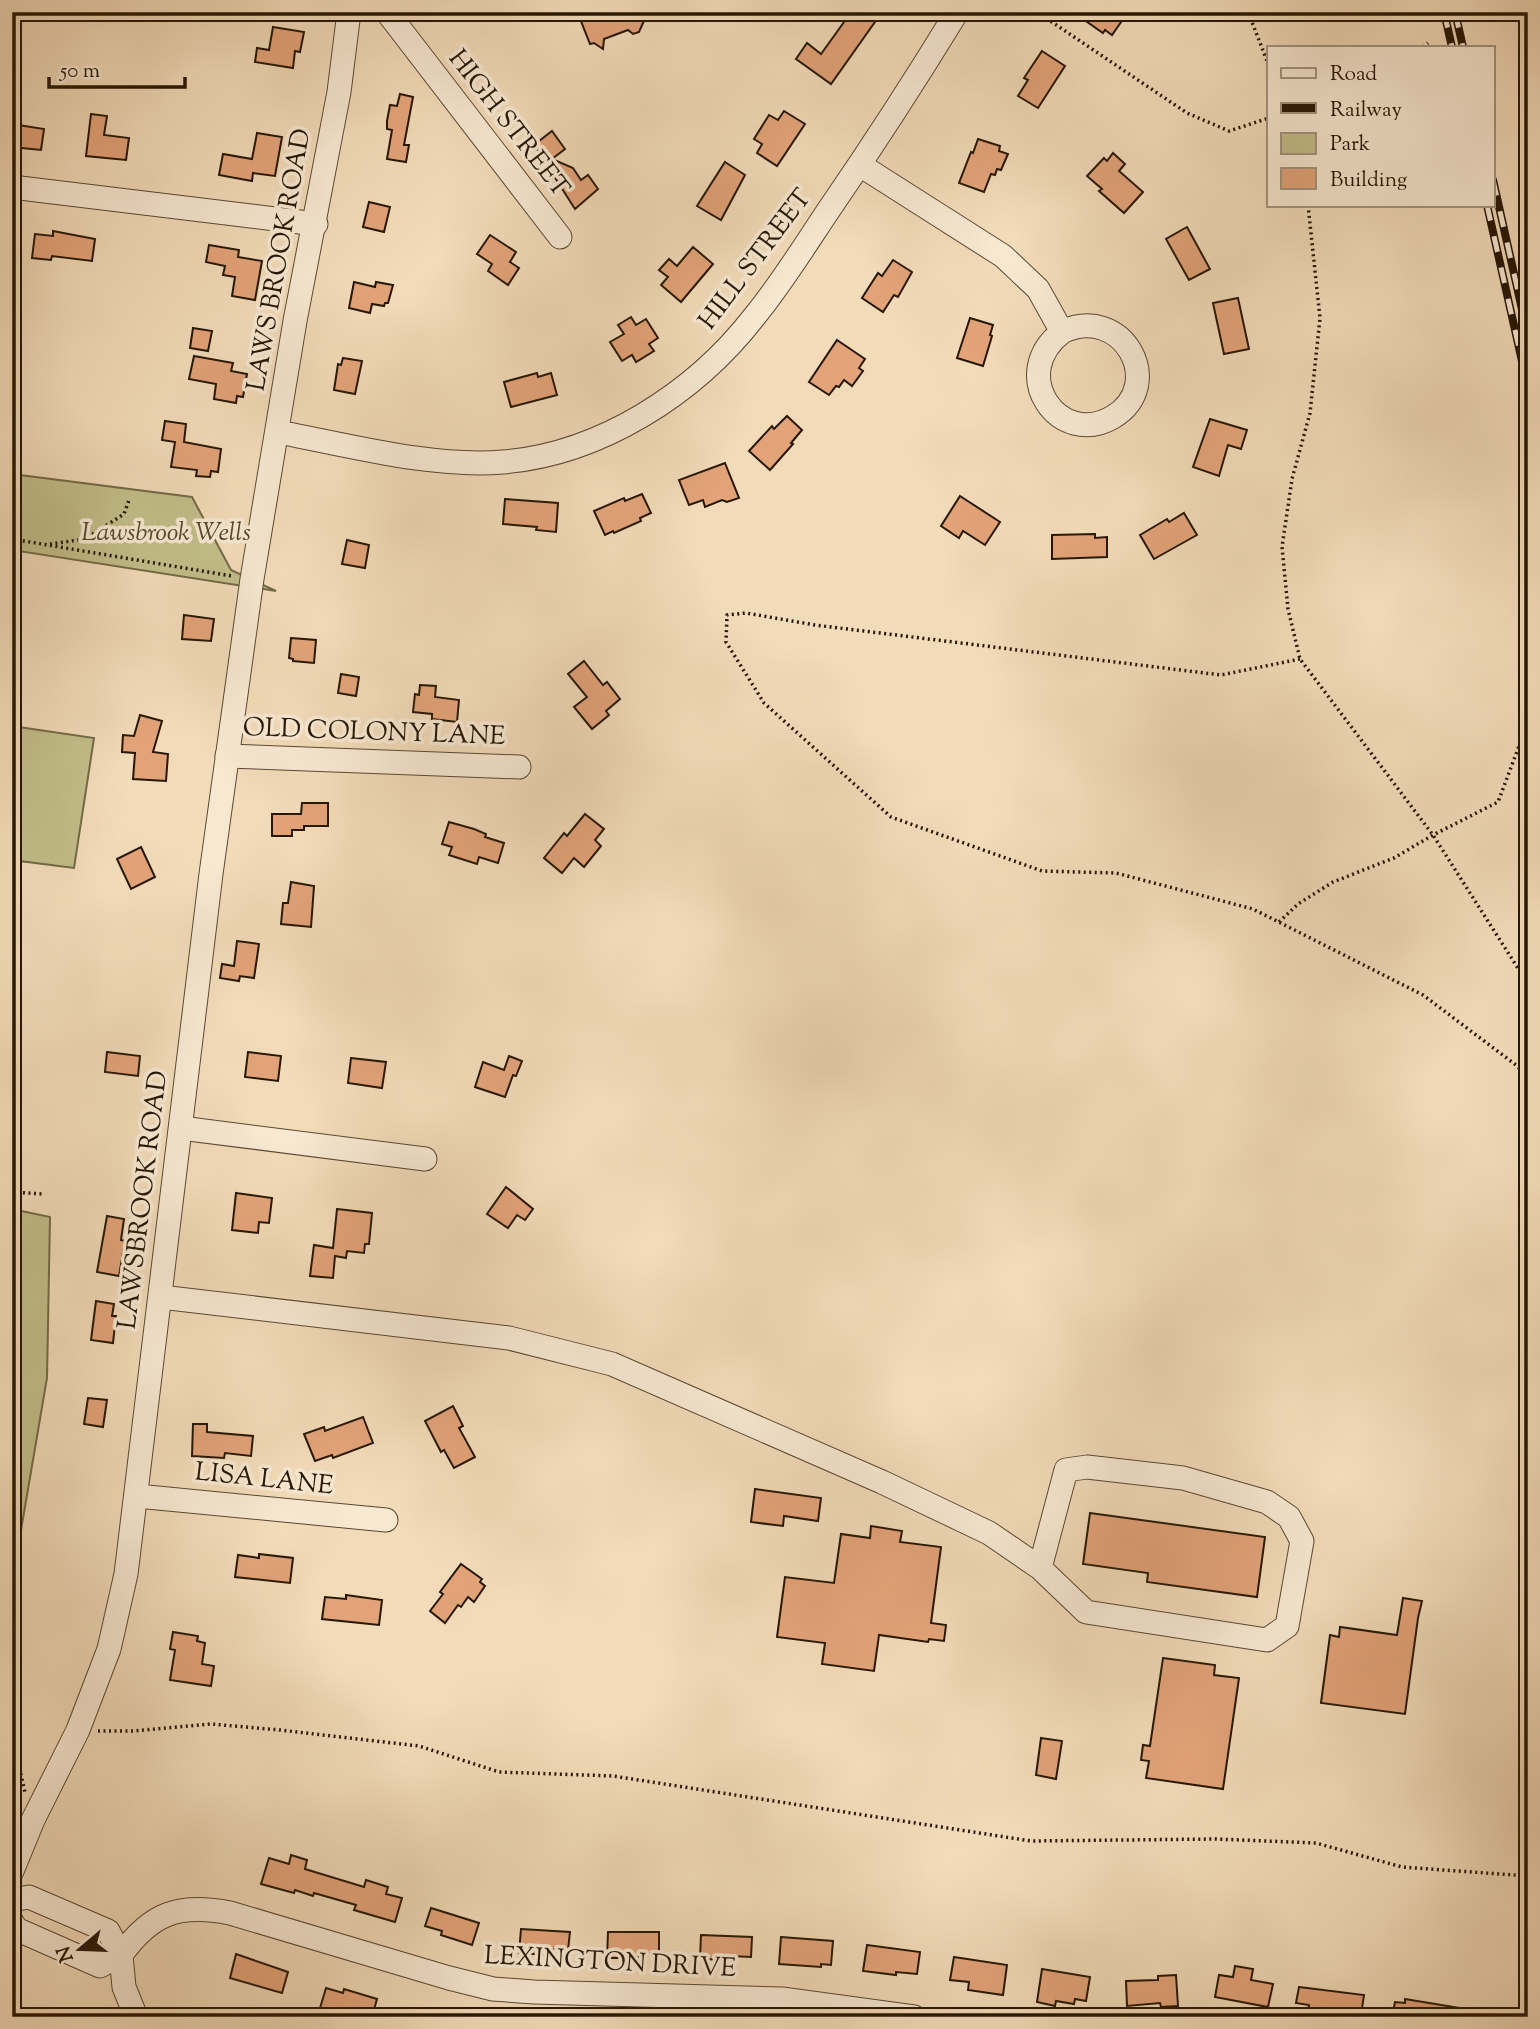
<svg xmlns="http://www.w3.org/2000/svg" width="1540" height="2029" font-family="'Sorts Mill Goudy',serif">
  <rect width="100%" height="100%" fill="#f2dbb9"/>
  <filter id="stains"><feTurbulence type="fractalNoise" baseFrequency=".00286" numOctaves="4"/><feColorMatrix values="0 0 0 0 .2 0 0 0 0 .09 0 0 0 0 .02 0 0 0 .5 -.17"/></filter>
  <radialGradient id="worn" r=".72"><stop offset=".6" stop-color="#630" stop-opacity="0"/><stop offset="1" stop-color="#630" stop-opacity=".3"/></radialGradient>
  <!-- green -->
  <g fill="#c2be8a" stroke="#746a47" stroke-width="2">
    <path d="M12,474L192,497L231,570L276,591L12,550Z"/>
    <path d="M12,726L94,738L74,868L12,860Z"/>
    <path d="M12,1209L50,1217L47,1378L12,1583Z"/>
  </g>
  <!-- building -->
  <g fill="#e3a379" stroke="#261704" stroke-width="2">
    <path d="M590,12H648L639,32L633,34L628,30L604,39L603,49L594,43L590,44L579,16Z"/>
    <path d="M830,12H882L831,84L796,59L807,43L821,54L844,22Z"/>
    <path d="M1073,12H1128L1112,35L1105,30L1103,33Z"/>
    <path d="M273,27L304,32L300,52L295,51L293,68L255,62L257,48L269,50Z"/>
    <path d="M1042,51L1065,66L1038,108L1018,96L1028,80L1024,78Z"/>
    <path d="M400,94L413,97L404,145H409L406,162L387,159L392,130L387,129V121L390,105L397,106Z"/>
    <path d="M784,111L805,124L777,166L757,153L762,144L754,139L769,115L778,120Z"/>
    <path d="M91,114L107,116L104,135L129,138L126,160L86,156Z"/>
    <path d="M12,124L44,129L41,150L12,147Z"/>
    <path d="M552,131L565,149L552,159L573,168L581,180L588,175L598,189L575,209L552,173L554,172L534,145Z"/>
    <path d="M257,133L282,137L275,176L253,173L252,181L219,175L223,154L252,159Z"/>
    <path d="M978,139L1000,146L999,151L1008,154L1001,170L997,169L995,175L991,174L984,192L959,183L971,152L973,153Z"/>
    <path d="M1113,153L1125,164L1119,171L1143,192L1124,213L1099,191L1102,189L1087,176L1104,158L1107,161Z"/>
    <path d="M725,162L745,175L721,220L697,206Z"/>
    <path d="M369,202L390,207L384,232L363,227Z"/>
    <path d="M1187,227L1210,269L1189,280L1166,239Z"/>
    <path d="M53,231L95,239L92,261L52,256L51,260L32,258L35,234L53,236Z"/>
    <path d="M490,235L516,252L510,262L519,268L508,285L488,271L492,264L477,254Z"/>
    <path d="M209,245L239,250L238,257L262,261L255,300L232,296L235,277L223,275L225,266L206,262Z"/>
    <path d="M693,247L713,264L681,302L661,285L668,277L659,270L669,259L677,266Z"/>
    <path d="M893,260L912,272L898,297L894,295L883,312L862,298L878,273L882,276Z"/>
    <path d="M354,282L375,287L376,282L393,285L388,303H385L384,306L372,304L370,313L349,308Z"/>
    <path d="M1238,298L1249,349L1224,354L1213,303Z"/>
    <path d="M631,317L636,325L646,319L658,338L649,344L654,351L636,362L632,355L622,361L610,342L624,334L618,325Z"/>
    <path d="M970,318L993,325L990,335L992,336L983,366L957,358Z"/>
    <path d="M193,328L212,331L208,351L190,348Z"/>
    <path d="M837,340L865,359L859,368L863,371L852,386L844,380L839,387L836,386L829,395L809,382Z"/>
    <path d="M194,356L233,363L231,371L247,374L243,397L237,396L236,403L214,399L216,384L189,379Z"/>
    <path d="M343,358L362,361L355,394L334,390L338,364L341,365Z"/>
    <path d="M537,373L538,377L551,373L557,395L511,407L504,382Z"/>
    <path d="M787,416L802,430L791,443L793,444L770,470L749,451L772,426L774,429Z"/>
    <path d="M1210,419L1247,430L1241,449L1228,445L1219,476L1193,467Z"/>
    <path d="M165,421L186,424L184,442L221,449L218,472L211,471L210,477L196,476L197,470L171,467L175,442L162,440Z"/>
    <path d="M725,463L739,498L727,502L722,500L705,507L703,500L689,505L679,480Z"/>
    <path d="M642,494L651,513L640,518L641,521L614,533L613,531L605,535L594,511L624,498L625,501Z"/>
    <path d="M960,496L1000,522L985,545L963,531L959,538L941,526Z"/>
    <path d="M505,499L558,503L556,532L536,530L537,527L503,524Z"/>
    <path d="M1184,513L1197,535L1154,559L1140,535L1167,519L1169,522Z"/>
    <path d="M1095,534V538L1107,537V557L1052,559V535Z"/>
    <path d="M347,540L369,545L365,568L342,564Z"/>
    <path d="M184,615L214,619L211,641L182,639Z"/>
    <path d="M291,638L316,640L314,663L293,661V659L289,658Z"/>
    <path d="M584,661L603,685L607,682L620,699L606,711L609,715L592,729L574,707L587,697L568,674Z"/>
    <path d="M341,674L359,677L356,696L338,693Z"/>
    <path d="M420,685L436,686L435,697L459,700L457,722L432,719V714L413,712L415,694L419,695Z"/>
    <path d="M140,715L162,721L153,752L168,754L166,781L133,779L135,753L122,752L123,735L134,736Z"/>
    <path d="M302,803H328V826H304V830H292V836H272V814H301Z"/>
    <path d="M585,814L604,829L595,840L601,846L584,867L574,858L562,873L544,858L564,833L567,836Z"/>
    <path d="M449,822L474,829L486,834L485,837L504,843L498,863L479,857L477,864L449,855L452,847L442,844Z"/>
    <path d="M141,847L155,877L131,889L117,859Z"/>
    <path d="M291,882L314,886L311,927L281,924L283,903H288Z"/>
    <path d="M237,941L259,944L254,978L240,976L239,981L220,978L222,964L234,966Z"/>
    <path d="M107,1052L140,1056L138,1076L105,1072Z"/>
    <path d="M248,1052L281,1056L278,1081L245,1077Z"/>
    <path d="M509,1056L522,1061L516,1076L513,1075L505,1097L475,1087L483,1062L504,1070Z"/>
    <path d="M351,1058L386,1062L382,1088L348,1083Z"/>
    <path d="M506,1187L533,1209L525,1220L517,1215L508,1228L487,1214Z"/>
    <path d="M236,1193L272,1198L269,1223L259,1222L258,1233L232,1230Z"/>
    <path d="M337,1209L372,1213L369,1244H365L364,1253L347,1251L346,1258L335,1256L333,1278L310,1276L314,1245L333,1248Z"/>
    <path d="M107,1216L124,1219L121,1240L125,1241L119,1276L97,1272Z"/>
    <path d="M96,1301L114,1304L112,1316H116L113,1343L91,1340Z"/>
    <path d="M88,1398L107,1400L103,1427L84,1424Z"/>
    <path d="M453,1406L463,1426L459,1428L475,1457L454,1468L444,1450L441,1452L425,1421Z"/>
    <path d="M363,1417L373,1443L333,1458L332,1455L315,1461L304,1434L324,1427L325,1431Z"/>
    <path d="M193,1424H207V1432L253,1436L251,1456L225,1453L224,1458L192,1456Z"/>
    <path d="M755,1489L821,1498L818,1521L784,1516L783,1526L751,1522Z"/>
    <path d="M1090,1513L1265,1537L1257,1597L1147,1582L1148,1573L1083,1564Z"/>
    <path d="M871,1526L902,1531L900,1542L941,1547L931,1623L946,1625L944,1641L929,1639L928,1642L879,1635L874,1671L822,1664L825,1643L777,1637L785,1577L834,1583L841,1534L870,1538Z"/>
    <path d="M259,1554L293,1558L290,1583L235,1577L238,1555L259,1558Z"/>
    <path d="M461,1564L482,1579L480,1582L485,1586L474,1602L468,1597L461,1607L458,1605L445,1623L430,1611L443,1594L440,1592Z"/>
    <path d="M346,1595L382,1600L379,1625L322,1619L325,1597L346,1599Z"/>
    <path d="M1403,1598L1422,1601L1418,1618L1405,1714L1321,1703L1330,1635L1339,1637L1340,1627L1397,1635Z"/>
    <path d="M173,1632L198,1636L197,1641L205,1643L202,1664L214,1666L211,1686L170,1680L175,1650L170,1649Z"/>
    <path d="M1163,1658L1215,1665L1214,1675L1239,1678L1223,1789L1146,1778L1149,1761L1141,1760L1143,1745L1150,1746Z"/>
    <path d="M1041,1738L1062,1741L1056,1779L1036,1775Z"/>
    <path d="M291,1855L307,1860L305,1869L364,1887L366,1880L388,1887L386,1894L402,1898L395,1922L354,1910L356,1905L314,1893L313,1896L295,1890L294,1893L261,1884L269,1858L289,1864Z"/>
    <path d="M431,1908L479,1923L472,1945L441,1935L442,1931L425,1926Z"/>
    <path d="M521,1929L570,1932L568,1950L549,1949V1955L519,1953Z"/>
    <path d="M608,1932H659V1953H638V1958H607Z"/>
    <path d="M701,1935L752,1937L751,1957L730,1956V1960L700,1959Z"/>
    <path d="M781,1937L833,1941L831,1965L821,1964V1967L779,1964Z"/>
    <path d="M867,1945L920,1952L917,1974L896,1972V1975L863,1971Z"/>
    <path d="M236,1954L288,1972L282,1993L230,1978Z"/>
    <path d="M954,1957L1007,1965L1003,1995L968,1990L969,1982L950,1980Z"/>
    <path d="M1235,1966L1253,1969L1251,1980L1273,1984L1268,2007L1215,1997L1219,1975L1233,1977Z"/>
    <path d="M1042,1969L1090,1977L1086,2001L1075,1999L1074,2004L1056,2001L1055,2006L1037,2002Z"/>
    <path d="M1176,1975L1178,2006L1161,2007L1160,2003L1127,2006L1126,1981L1158,1980V1976Z"/>
    <path d="M1299,1987L1364,1995L1361,2015L1340,2013V2017L1308,2012L1309,2005L1296,2003Z"/>
    <path d="M326,1988L343,1993L344,1989L377,1999L372,2017H347L320,2008Z"/>
    <path d="M1405,1999L1466,2009L1465,2017H1392L1395,2002L1405,2003Z"/>
  </g>
  <g fill="none" stroke-linecap="round" stroke-linejoin="round">
    <defs>
      <g id="minor">
        <path d="M387,12L560,237"/>
        <path d="M860,165L1003,256L1038,289L1062,332C1007,374 1059,449 1113,417C1167,385 1123,303 1062,332"/>
        <path d="M12,187L316,224"/>
        <path d="M278,432C348,445 432,468 503,462C601,454 695,393 754,317C782,283 805,245 830,208C874,144 916,79 957,12"/>
        <path d="M227,756L519,767"/>
        <path d="M181,1128L425,1159"/>
        <path d="M161,1297L509,1338L612,1364L882,1482L989,1533L1040,1568L1086,1612L1267,1640L1287,1626L1302,1541L1289,1517L1267,1502L1183,1478L1087,1467L1066,1470L1040,1568"/>
        <path d="M137,1496L386,1520"/>
        <path d="M12,1871L33,1820L78,1730L109,1649L126,1574L211,874L252,579L295,321L339,92L349,12"/>
        <path d="M12,1900L29,1897L108,1931L121,1955L100,1966L16,1929L12,1922"/>
        <path d="M136,2017L124,1987L121,1955C151,1913 179,1903 230,1913L449,1978L493,1989L534,1992L782,1999L914,2017"/>
      </g>
    </defs>
    <!-- minor casing -->
    <use href="#minor" stroke="#594831" stroke-width="25"/>
    <!-- path -->
    <g stroke="#261704" stroke-width="3.5" stroke-dasharray="2 3.5" stroke-linecap="butt">
      <path d="M1037,12L1187,113L1229,131L1269,118"/>
      <path d="M1251,12L1252,22L1269,66"/>
      <path d="M1423,47L1428,43"/>
      <path d="M1308,205L1320,318L1310,413L1292,479L1282,547L1288,609L1300,659L1433,835L1528,984"/>
      <path d="M12,539L232,576"/>
      <path d="M50,544L85,539L124,514L129,500"/>
      <path d="M1300,659L1221,675L815,625L746,613L727,615L726,642L764,703L891,817L1042,871L1116,873L1253,909L1423,995L1516,1065L1528,1077"/>
      <path d="M1279,922L1298,904L1333,882L1394,858L1433,835L1498,802L1522,738L1528,735"/>
      <path d="M12,1192L42,1194"/>
      <path d="M98,1731H133L211,1724L280,1730L419,1746L499,1772L613,1776L1031,1841L1216,1839L1316,1843L1402,1867L1528,1876"/>
      <path d="M12,1736L25,1792"/>
    </g>
    <!-- minor -->
    <use href="#minor" stroke="#f7e8d2" stroke-width="23"/>
    <defs>
      <g id="rail">
        <path d="M1444,12L1452,47"/>
        <path d="M1455,12L1463,47"/>
        <path d="M1493,180L1528,336"/>
        <path d="M1487,205L1528,388"/>
      </g>
    </defs>
    <!-- rail casing -->
    <use href="#rail" stroke="#261704" stroke-width="8"/>
    <!-- rail -->
    <use href="#rail" stroke="#f7e8d2" stroke-width="5" stroke-dasharray="16" stroke-linecap="butt"/>
  </g>
  <g text-anchor="middle" dominant-baseline="central" stroke-width="7" stroke-linejoin="round" paint-order="stroke">
    <!-- street labels -->
    <g font-size="26" fill="#261704" stroke="#f7e8d2">
      <text transform="translate(508 124) rotate(52)">HIGH STREET</text>
      <text transform="translate(280 260) rotate(-80)">LAWS BROOK ROAD</text>
      <text transform="translate(756 260) rotate(-53)">HILL STREET</text>
      <text transform="translate(374 733) rotate(2)">OLD COLONY LANE</text>
      <text transform="translate(144 1200) rotate(-83)">LAWSBROOK ROAD</text>
      <text transform="translate(264 1480) rotate(6)">LISA LANE</text>
      <text transform="translate(610 1963) rotate(3)">LEXINGTON DRIVE</text>
    </g>
    <!-- park labels -->
    <g font-size="26" font-style="italic" fill="#55492c" stroke="#f7e8d2">
      <text x="166" y="533">Lawsbrook Wells</text>
    </g>
  </g>
  <!-- margin -->
  <rect width="1540" height="2029" fill="none" stroke="#f2dbb9" stroke-width="42"/>
  <rect x="14" y="14" width="1512" height="2001" fill="none" stroke="#261704" stroke-width="3.5"/>
  <rect x="21" y="21" width="1498" height="1987" fill="none" stroke="#261704" stroke-width="2"/>
  <!-- legend -->
  <rect x="1267" y="46" width="228" height="161" fill="#f7e8d2" stroke="#a39480" stroke-width="2"/>
  <rect x="1281" y="68" width="35" height="10" fill="#f7e8d2" stroke="#a39480" stroke-width="2"/>
  <text x="1330" y="80" font-size="21" fill="#261704">Road</text>
  <rect x="1281" y="103" width="35" height="10" fill="#261704" stroke="#a39480" stroke-width="2"/>
  <text x="1330" y="116" font-size="21" fill="#261704">Railway</text>
  <rect x="1281" y="133" width="35" height="21" fill="#c2be8a" stroke="#a39480" stroke-width="2"/>
  <text x="1330" y="150" font-size="21" fill="#261704">Park</text>
  <rect x="1281" y="168" width="35" height="21" fill="#e3a379" stroke="#a39480" stroke-width="2"/>
  <text x="1330" y="186" font-size="21" fill="#261704">Building</text>
  <!-- north arrow -->
  <g transform="translate(80 1949) rotate(251)" stroke="#f7e8d2" stroke-width="5" paint-order="stroke">
  <path d="M0-5L12 26L0 18L-12 26Z" fill="#261704"/>
  <text y="-10" font-size="19" font-weight="bold" text-anchor="middle" fill="#261704">N</text>
  </g>
  <!-- scale -->
  <path d="M49 77v10h136v-10" fill="none" stroke="#261704" stroke-width="3.5"/>
  <text x="60" y="77" font-size="21" fill="#261704" stroke="#f7e8d2" stroke-width="5" paint-order="stroke">50 m</text>
  <rect width="100%" height="100%" filter="url(#stains)"/>
  <rect width="100%" height="100%" fill="url(#worn)"/>
</svg>
